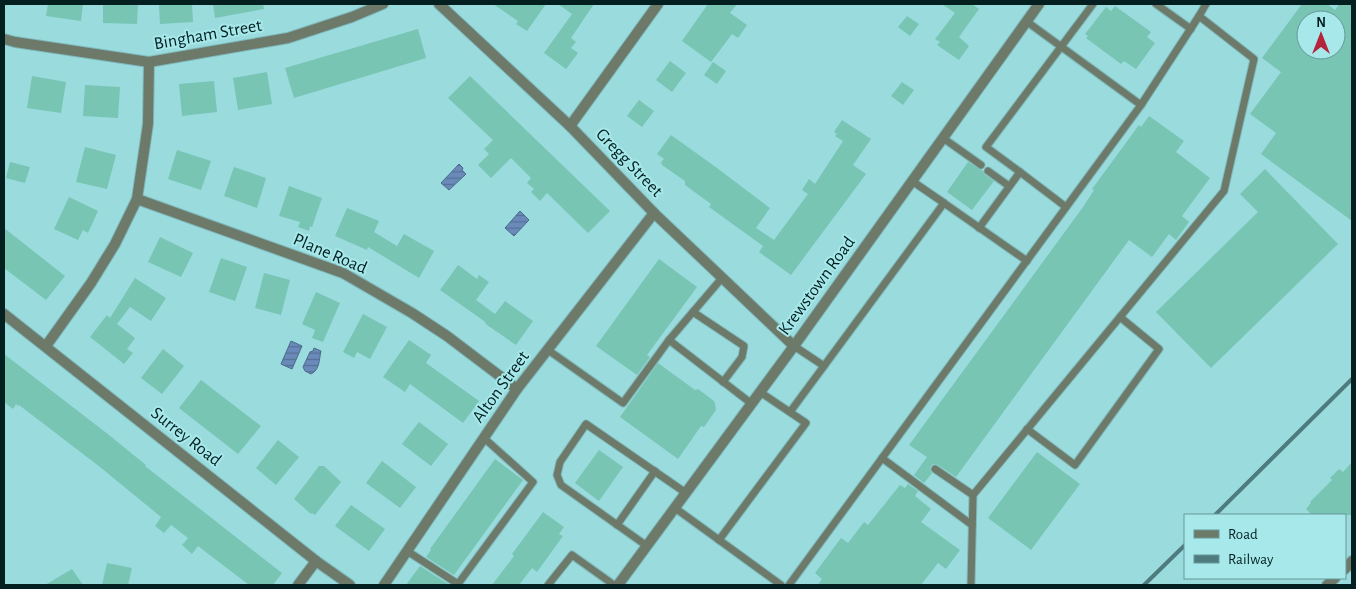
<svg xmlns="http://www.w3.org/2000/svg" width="1356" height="589" font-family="'Alegreya Sans',sans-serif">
  <defs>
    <pattern id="water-rules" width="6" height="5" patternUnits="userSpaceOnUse" patternTransform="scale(1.25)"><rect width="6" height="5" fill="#6a8ab9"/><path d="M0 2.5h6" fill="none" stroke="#557096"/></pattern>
  </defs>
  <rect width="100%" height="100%" fill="#9adbde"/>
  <!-- water -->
  <g fill="url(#water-rules)" stroke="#4b6a8b">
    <path d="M459,164L463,168L462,170L466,174L449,190L441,183Z"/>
    <path d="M520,211L529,220L514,236L505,228Z"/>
    <path d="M291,341L302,346L292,369L281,364Z"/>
    <path d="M314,348L321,351C319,359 320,370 311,374L305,371L303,367L310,352L313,351Z"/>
  </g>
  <!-- building -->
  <g fill="#78c5b4" fill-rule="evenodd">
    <path d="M48,4H83L81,21L46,16Z"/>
    <path d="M103,4H138L137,24L103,23Z"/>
    <path d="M159,4H192L193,22L160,24Z"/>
    <path d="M213,4H263L264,9L215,18Z"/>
    <path d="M493,4H546L527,31L516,24L518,21Z"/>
    <path d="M558,4H594L571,38L576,42L571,48L578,53L566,69L544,53L572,14Z"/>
    <path d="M708,4H737L730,13L747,25L738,38L732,34L711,62L682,41Z"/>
    <path d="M942,4H972L979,9L959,37L969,46L959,60L937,45L940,42L935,39L955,13Z"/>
    <path d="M1302,4H1327L1335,10L1339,4H1352V221L1261,154L1276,133L1250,114L1281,72L1262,58ZM1306,20H1336V50H1306Z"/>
    <path d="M1115,6L1151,32L1147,37L1155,43L1136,69L1124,61L1121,64L1086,38L1088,36L1085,34L1106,7L1111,11Z"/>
    <path d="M907,16L919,24L910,36L898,27Z"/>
    <path d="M418,29L426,58L294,98L285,68Z"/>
    <path d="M670,61L686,73L672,92L656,80Z"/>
    <path d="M713,62L726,71L717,84L704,75Z"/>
    <path d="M267,72L272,104L238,110L233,78Z"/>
    <path d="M32,76L66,82L61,113L27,108Z"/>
    <path d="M470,76L610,211L588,233L547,193L540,201L531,192L534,189L527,183L531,178L511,158L491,178L478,165L489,154L484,149L493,140L448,98Z"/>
    <path d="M214,81L217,112L182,116L179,84Z"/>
    <path d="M902,82L914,90L903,105L891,96Z"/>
    <path d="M85,85L120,87L118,118L83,116Z"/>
    <path d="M639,100L654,111L642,127L627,116Z"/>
    <path d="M1149,116L1184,141L1176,152L1210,178L1182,216L1189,222L1176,240L1169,234L1152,257L1129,240L956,477L938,465L933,464L930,468L932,473L924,483L914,475L927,457L909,445L1083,207L1094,190L1092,189L1139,125L1141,127Z"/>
    <path d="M842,120L871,139L853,165L866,174L791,275L759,252L763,246L709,207L711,204L685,185V181L662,165L661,162L664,159L657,154L671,135L717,168L770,208L756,228L774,240L808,194L802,190L809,179L815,184L843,141L835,136L837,134L834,132Z"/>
    <path d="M85,147L116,155L107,189L76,182Z"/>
    <path d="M177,150L211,161L201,190L168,179Z"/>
    <path d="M10,162L30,167L25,183L6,178Z"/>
    <path d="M968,162L983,171L985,175L994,181L972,210L947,192Z"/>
    <path d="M234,167L266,178L257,208L224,196Z"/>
    <path d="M1265,169L1338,244L1211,368L1156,312L1258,212L1240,194Z"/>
    <path d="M289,186L322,198L312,227L310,226L309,231L298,227L300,222L279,216Z"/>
    <path d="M69,197L98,211L88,233L83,230L78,240L54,229Z"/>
    <path d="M347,208L379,221L374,232L397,246L404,234L434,251L419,278L368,247L367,250L335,236Z"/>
    <path d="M4,228L65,276L46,300L4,268Z"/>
    <path d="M160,237L193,253L181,277L148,262Z"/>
    <path d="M221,258L247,267L235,301L209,292Z"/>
    <path d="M659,259L697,287L647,355L650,357L637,375L596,346Z"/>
    <path d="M458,265L477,279L479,275L489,282L476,300L495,314L505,301L533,321L516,345L487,325L484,321L440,290Z"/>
    <path d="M264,273L290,280L281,315L255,308Z"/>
    <path d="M135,278L166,298L151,321L130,307L117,324L135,338L127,349L133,353L124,364L90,337L107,315L110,318Z"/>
    <path d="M316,292L340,303L323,342L312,338L315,330L302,324Z"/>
    <path d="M363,314L387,327L370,359L357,352L354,358L343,352Z"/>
    <path d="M409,340L431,355L426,363L479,401L463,423L410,384L405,392L383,377Z"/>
    <path d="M163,349L184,366L162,394L141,378Z"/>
    <path d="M4,354L109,435L146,465L145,466L282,573L273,585H249L198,546L192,554L182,545L188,538L171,525L164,533L155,526L161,517L100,467L19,405L18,406L16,404L13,409L4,402Z"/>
    <path d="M658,363L695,390L698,389L714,401L715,404L716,410L704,427L701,426L678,459L620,417Z"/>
    <path d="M201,380L261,426L238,454L179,408Z"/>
    <path d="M419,422L448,444L431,466L402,444Z"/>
    <path d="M278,440L299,457L276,485L256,468Z"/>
    <path d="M599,450L623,467L599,501L575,483Z"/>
    <path d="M1037,452L1080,484L1031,550L988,518Z"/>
    <path d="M495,459L523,480L454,575L426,557L431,550L430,549Z"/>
    <path d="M382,461L416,487L400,508L366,483Z"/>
    <path d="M1352,462V515H1312L1306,509L1311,503L1310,502L1332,480L1330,478L1339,469L1343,472Z"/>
    <path d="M319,466H324L341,482L315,515L312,513L311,514L294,499Z"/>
    <path d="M908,484L918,491L915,496L931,509L921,522L960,550L946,569L938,563L921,585H818L822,579L815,573L841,538L848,543L864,522L868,525L900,485L905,488Z"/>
    <path d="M351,505L385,529L369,551L335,526Z"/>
    <path d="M543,512L564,527L559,534L563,536L537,572L532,568L519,585H492L514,556L512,554Z"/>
    <path d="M107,563L132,568L128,585H102Z"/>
    <path d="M420,566L448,584L446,585H406Z"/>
    <path d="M72,569L83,585H45Z"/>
  </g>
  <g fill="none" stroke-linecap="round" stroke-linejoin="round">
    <defs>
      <g id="service">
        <path d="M1156,4L1191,29"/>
        <path d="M1026,21L1141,105"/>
        <path d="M943,138L981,165"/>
        <path d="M988,171L1009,186"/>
        <path d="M1020,172L986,147L1093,4"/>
        <path d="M944,203L1027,261"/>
        <path d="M979,228L1020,172L1066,207"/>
        <path d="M722,278L669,340L752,404"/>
        <path d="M693,312L744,346L742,357L723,382"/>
        <path d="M548,350L623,403L669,340"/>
        <path d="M824,366L944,203L912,181"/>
        <path d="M790,412L824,366L794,346"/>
        <path d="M1027,429L1075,465L1159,349L1120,317"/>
        <path d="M882,458L972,525"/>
        <path d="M935,469L973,495"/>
        <path d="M675,508L781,585"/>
        <path d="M617,525L655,471"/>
        <path d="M719,540L806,423L760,392"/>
        <path d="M647,546L561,485L557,475L560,462L586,424L686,493"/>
        <path d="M407,551L458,584L533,482L484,438"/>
        <path d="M548,585L572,555L614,585"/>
        <path d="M789,585L1141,105L1199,16"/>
        <path d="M971,585L973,495L1224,191L1254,59L1199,16L1206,4"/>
      </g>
      <g id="minor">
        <path d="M439,4L570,126L654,213L794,346"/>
        <path d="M4,39L15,42L149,62L288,38L352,17L383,4"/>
        <path d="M570,126L658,4"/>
        <path d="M137,199L343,273L412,313L447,336L517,389"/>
        <path d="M4,314L316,561L350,585"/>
        <path d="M46,346L91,283L115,244L137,199L148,124L149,62"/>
        <path d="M1345,569L1352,561"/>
        <path d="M298,585L316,561"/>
        <path d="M384,585L517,389L654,213"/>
        <path d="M618,585L794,346L1039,4"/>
        <path d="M1327,585L1335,578"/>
      </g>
    </defs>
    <!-- service casing -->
    <use href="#service" stroke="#7fb9bc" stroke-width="9"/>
    <!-- minor casing -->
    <use href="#minor" stroke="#7fb9bc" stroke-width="12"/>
    <!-- service -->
    <use href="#service" stroke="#6d7a69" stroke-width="7"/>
    <!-- minor -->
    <use href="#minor" stroke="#6d7a69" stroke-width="10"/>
    <!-- rail -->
    <g stroke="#4e7c7e" stroke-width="4">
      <path d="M1215,515L1352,379"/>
      <path d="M1144,585L1185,545"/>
    </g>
  </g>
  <g text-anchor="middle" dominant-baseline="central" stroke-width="4" stroke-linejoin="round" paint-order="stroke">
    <!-- street labels -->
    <g font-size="18" fill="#041f20" stroke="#a7e9eb">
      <text transform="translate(208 35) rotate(-10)">Bingham Street</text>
      <text transform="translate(629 163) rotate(46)">Gregg Street</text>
      <text transform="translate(330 254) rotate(23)">Plane Road</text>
      <text transform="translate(817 286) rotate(-54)">Krewstown Road</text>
      <text transform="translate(501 387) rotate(-54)">Alton Street</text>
      <text transform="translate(186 437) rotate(38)">Surrey Road</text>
    </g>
  </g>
  <!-- border -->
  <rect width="1356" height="589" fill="none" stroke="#041f20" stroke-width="10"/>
  <!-- legend -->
  <rect x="1184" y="514" width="162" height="65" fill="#a7e9eb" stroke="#66989a"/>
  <rect x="1194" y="530" width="25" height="8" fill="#6d7a69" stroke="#66989a"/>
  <text x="1228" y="539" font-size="15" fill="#041f20">Road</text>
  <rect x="1194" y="555" width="25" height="8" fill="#4e7c7e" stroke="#66989a"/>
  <text x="1228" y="564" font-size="15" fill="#041f20">Railway</text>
  <!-- north arrow -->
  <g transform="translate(1321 35)"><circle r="24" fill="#a7e9eb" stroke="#66989a"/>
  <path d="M0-4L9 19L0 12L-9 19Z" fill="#b6243c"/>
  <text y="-8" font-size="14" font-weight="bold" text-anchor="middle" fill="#041f20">N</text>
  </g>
</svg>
